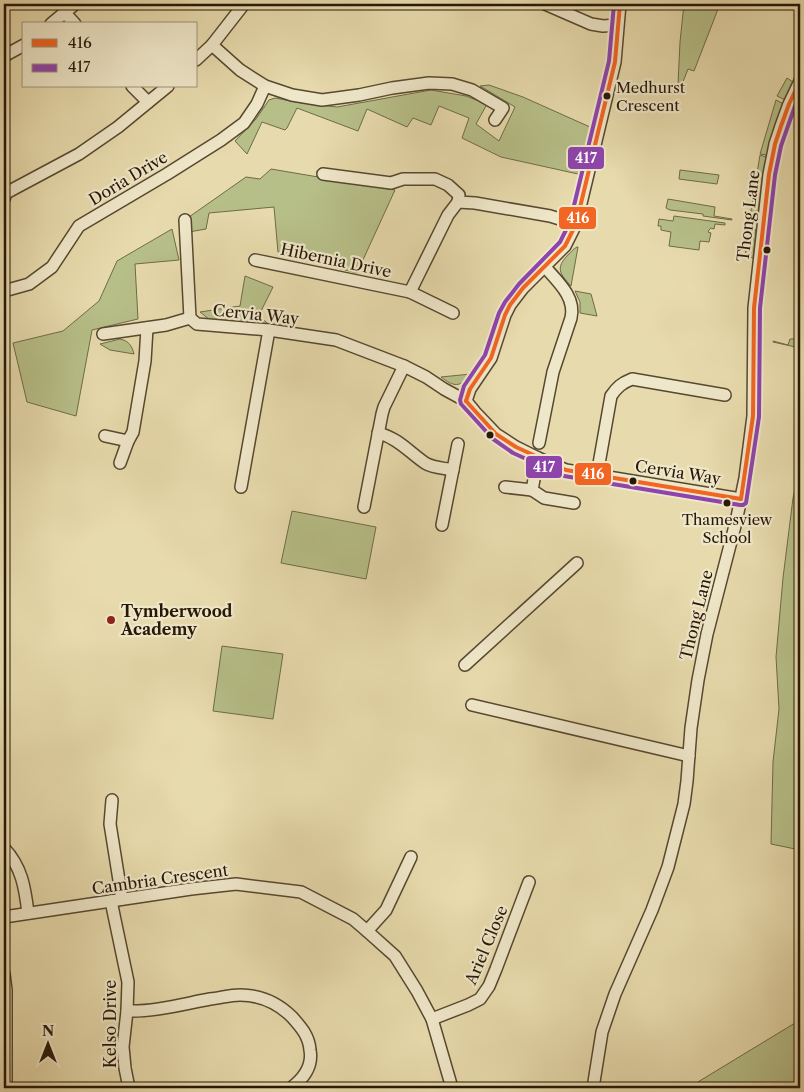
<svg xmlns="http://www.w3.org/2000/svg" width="804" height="1092" font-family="'Libre Caslon Text',serif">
  <rect width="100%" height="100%" fill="#e7daac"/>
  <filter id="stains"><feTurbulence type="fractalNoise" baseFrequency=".004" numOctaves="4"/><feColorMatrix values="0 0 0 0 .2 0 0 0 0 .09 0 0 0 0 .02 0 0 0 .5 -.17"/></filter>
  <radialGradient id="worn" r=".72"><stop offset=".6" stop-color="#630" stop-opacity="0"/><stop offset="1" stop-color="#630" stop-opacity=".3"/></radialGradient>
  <!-- green -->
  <g fill="#b7bf88" stroke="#6e6b48">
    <path d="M684,4H720L694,71L688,69L679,92L678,84L680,42Z"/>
    <path d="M787,78L793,82L785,98L783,99L777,96Z"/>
    <path d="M489,85L523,97L590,127L578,174L501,157L462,138L469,118L439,106L431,125L413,118L407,127L367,109L358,131L297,108L287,128L285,130L262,122L247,154L235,141L256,119L269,100L275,98L302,103L337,107L431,90L466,96L484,103L486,106L476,124L499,141L515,107L480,86Z"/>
    <path d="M776,100L782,103V105L777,119L767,155L760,154Z"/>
    <path d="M760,155L766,157L757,223L754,224L749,223Z"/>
    <path d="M271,169L395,190L357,273L278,252L274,207L209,213L206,229L189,232V217L246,177L260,179Z"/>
    <path d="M680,170L719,175L717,184L679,179Z"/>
    <path d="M668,199L715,207L714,216L732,219V220L703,216V214L670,210L666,208Z"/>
    <path d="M674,216L725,223V225L715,224L714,229L711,228L709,230L708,232L711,233L709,242L700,241L699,250L669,246L671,232L661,230V226H658L659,219L673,221Z"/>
    <path d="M749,227L755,229L756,232L753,258L745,256Z"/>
    <path d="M172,229L179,260L135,264L138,319L92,330L76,416L27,402L13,343L63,331L99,301L117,261Z"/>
    <path d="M577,247H578L571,286C560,274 555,268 568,255C571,252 573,249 577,247Z"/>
    <path d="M245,276L273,287L259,315L268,324L210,320L200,312L240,306Z"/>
    <path d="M575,291L591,294L597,316L580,313V302Z"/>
    <path d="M798,324L800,325V348L773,342V341L788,345L790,339H794Z"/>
    <path d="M120,339C129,341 132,346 134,354L110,350L100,344Z"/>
    <path d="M471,374C460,388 454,387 441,377Z"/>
    <path d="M800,469V850L771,844L773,762L779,709L776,657L783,578L793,498Z"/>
    <path d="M292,511L376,527L366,579L281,563Z"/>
    <path d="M222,646L283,654L273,719L213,711Z"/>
    <path d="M800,1020V1088H688Z"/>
  </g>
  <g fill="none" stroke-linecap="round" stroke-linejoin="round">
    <defs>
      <g id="street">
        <path d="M545,4L591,24L603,26L617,25"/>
        <path d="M65,13L75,24"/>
        <path d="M51,24L75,4"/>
        <path d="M212,45L240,70L265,86L292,95L322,100L359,95L392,88L429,83L452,84L472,90L503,108L495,120"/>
        <path d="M4,56L24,45"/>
        <path d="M196,60L212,45L244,4"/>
        <path d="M132,86L148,102"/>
        <path d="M323,174L391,183L403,179H435L448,185L459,195L458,202"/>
        <path d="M4,199L6,193L79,154L118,127L168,86"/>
        <path d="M185,220L190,318"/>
        <path d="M255,260L410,292L453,313"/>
        <path d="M4,291L29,284L52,267L79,226L167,174L221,140L244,123L257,104L265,86"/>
        <path d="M410,292L448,215L458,202L475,203L550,216L576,224"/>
        <path d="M103,334L166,325L190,318L197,324L269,330L336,340L404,366L426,377L444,389L466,401L475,412L496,434L516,447L538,458L566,470L741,499"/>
        <path d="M466,401L470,389L491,358L505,315L510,305L523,288L565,246L576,224L615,62L620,4"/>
        <path d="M378,433C398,438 409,452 425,463C433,468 444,468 453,470"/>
        <path d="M105,436L128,441L133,432L145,361L147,328"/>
        <path d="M539,443L553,372L571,318C576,297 557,281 545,267"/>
        <path d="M538,458L532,490L544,498L574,503"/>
        <path d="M120,463L128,441"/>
        <path d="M597,475L611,396C617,387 622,383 632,379L725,395"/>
        <path d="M241,487L269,330"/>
        <path d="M505,487L532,490"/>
        <path d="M364,507L382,414L384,407L404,366"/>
        <path d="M442,525L458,444"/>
        <path d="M465,665L577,563"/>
        <path d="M472,705L689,756"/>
        <path d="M112,800L110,824L122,899"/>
        <path d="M4,848C22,867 25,888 28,913"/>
        <path d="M111,901L128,982L127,1011L123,1047L125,1068L129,1088"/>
        <path d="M4,917L191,889L236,884L301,892L353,919L367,931L395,956L417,991L432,1019L452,1088"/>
        <path d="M367,931L386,910L411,857"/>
        <path d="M4,974L6,990V1088"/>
        <path d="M127,1011C154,1012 183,1004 210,999C220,998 230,995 240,995C260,995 278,1003 292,1017C301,1027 309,1036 310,1050C313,1066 303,1079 291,1088"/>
        <path d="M432,1019L468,1005L480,999L489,986L496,969L529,882"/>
        <path d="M593,1088L602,1032L615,994L652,910L668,867L684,804L687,781L691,728L698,680L707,634L736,522L745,478L753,416L754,308L769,174L775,144L781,126L789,104L800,81"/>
      </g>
    </defs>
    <!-- street casing -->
    <use href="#street" stroke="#564830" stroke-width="14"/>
    <!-- street -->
    <use href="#street" stroke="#efe7c9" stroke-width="11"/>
    <defs>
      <g id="bus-1">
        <path d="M466,401L470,389L491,358L505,315L510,305L523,288L565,246L576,224L615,62L620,4"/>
        <path d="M466,401L496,434L516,447L566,470L741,499"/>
        <path d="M741,499L753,416L754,308L769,174L775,144L781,126L789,104L800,81"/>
      </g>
      <path id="bus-2" d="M614,4L609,61L570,222L560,242L519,284L505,302L499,313L485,355L464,386L460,400L461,404L493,439L513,453L564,476L740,505H743L746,503L759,417L760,308L775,175L781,146L795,106L800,95"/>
    </defs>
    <!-- bus-1 casing -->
    <use href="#bus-1" stroke="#efe7c9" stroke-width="8"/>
    <!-- bus-2 casing -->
    <use href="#bus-2" stroke="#efe7c9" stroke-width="8"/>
    <!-- bus-1 -->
    <use href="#bus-1" stroke="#f26522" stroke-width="4"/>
    <!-- bus-2 -->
    <use href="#bus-2" stroke="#8e44ad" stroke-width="4"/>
  </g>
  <!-- markers -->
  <g fill="#261707" stroke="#efe7c9" stroke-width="2">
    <circle cx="607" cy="96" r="4.5"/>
    <circle cx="767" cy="250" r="4.5"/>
    <circle cx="490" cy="435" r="4.5"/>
    <circle cx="633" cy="481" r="4.5"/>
    <circle cx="727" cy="503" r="4.5"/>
  </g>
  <circle fill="#8f2418" stroke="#efe7c9" stroke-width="2" cx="111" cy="620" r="5"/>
  <g text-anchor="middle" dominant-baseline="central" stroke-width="4.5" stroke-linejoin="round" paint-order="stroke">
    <!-- bus labels -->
    <g font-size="15" fill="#261707" stroke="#efe7c9" text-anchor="start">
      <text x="616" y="87">Medhurst<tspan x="616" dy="18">Crescent</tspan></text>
      <text x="727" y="519" text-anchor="middle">Thamesview<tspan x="727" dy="18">School</tspan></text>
    </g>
    <!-- street labels -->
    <g font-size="16" fill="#261707" stroke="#efe7c9">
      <text transform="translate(128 178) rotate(-31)">Doria Drive</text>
      <text transform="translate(748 216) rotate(-83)">Thong Lane</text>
      <text transform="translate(336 260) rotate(12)">Hibernia Drive</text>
      <text transform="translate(256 314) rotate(6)">Cervia Way</text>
      <text transform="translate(678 472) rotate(9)">Cervia Way</text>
      <text transform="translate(696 615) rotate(-76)">Thong Lane</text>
      <text transform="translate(160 879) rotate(-8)">Cambria Crescent</text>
      <text transform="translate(486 945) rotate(-67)">Ariel Close</text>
      <text transform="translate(110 1024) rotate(-90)">Kelso Drive</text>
    </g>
    <!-- poi labels -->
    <g font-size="16" font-weight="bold" fill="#261707" stroke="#efe7c9" text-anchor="start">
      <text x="121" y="611">Tymberwood<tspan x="121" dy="18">Academy</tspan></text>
    </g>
  </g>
  <g stroke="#efe7c9" stroke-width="2">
    <rect x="567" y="146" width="38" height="24" rx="5" fill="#8e44ad"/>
    <rect x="558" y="206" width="39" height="24" rx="5" fill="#f26522"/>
    <rect x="525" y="455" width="38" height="24" rx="5" fill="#8e44ad"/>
    <rect x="574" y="462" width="38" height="24" rx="5" fill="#f26522"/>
  </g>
  <g font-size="14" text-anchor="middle" font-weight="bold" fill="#fff">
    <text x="586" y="163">417</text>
    <text x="578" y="223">416</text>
    <text x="544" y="472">417</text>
    <text x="593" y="479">416</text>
  </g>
  <!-- margin -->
  <rect width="804" height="1092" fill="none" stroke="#e7daac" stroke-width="20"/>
  <rect x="5" y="5" width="794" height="1082" fill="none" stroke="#261707" stroke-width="2.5"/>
  <rect x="10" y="10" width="784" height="1072" fill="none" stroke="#261707"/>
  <!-- legend -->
  <rect x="22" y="22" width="175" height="65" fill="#efe7c9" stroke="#9f947b"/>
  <rect x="32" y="39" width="25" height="8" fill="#f26522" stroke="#9f947b"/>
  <text x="68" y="48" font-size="15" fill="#261707">416</text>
  <rect x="32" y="64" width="25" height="8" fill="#8e44ad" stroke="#9f947b"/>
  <text x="68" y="72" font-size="15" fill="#261707">417</text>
  <!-- north arrow -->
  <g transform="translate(48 1044)" stroke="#efe7c9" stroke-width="4" paint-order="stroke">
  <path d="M0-4L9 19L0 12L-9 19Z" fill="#261707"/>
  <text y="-8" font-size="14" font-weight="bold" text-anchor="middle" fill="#261707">N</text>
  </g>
  <rect width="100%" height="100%" filter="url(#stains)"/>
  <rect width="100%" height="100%" fill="url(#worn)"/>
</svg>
